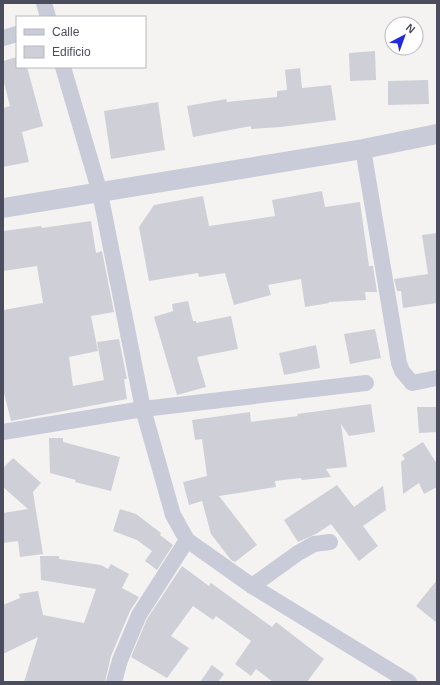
<svg xmlns="http://www.w3.org/2000/svg" width="440" height="685" font-family="Helvetica,sans-serif">
  <rect width="100%" height="100%" fill="#f4f3f2"/>
  <!-- building -->
  <g fill="#cfd0d7">
    <path d="M375,51L376,80L350,81L349,53Z"/>
    <path d="M17,57V67H27L43,126L22,132L29,162L3,167V108L10,106L3,79V61Z"/>
    <path d="M300,68L302,88L331,85L336,120L281,127L251,129V126L193,137L187,106L226,99L227,102L277,97V91L287,90L285,70Z"/>
    <path d="M428,80L429,104L388,105V81Z"/>
    <path d="M158,102L165,150L111,159L104,111Z"/>
    <path d="M322,191L325,207L360,202L369,266H373L377,292H365L366,300L329,302V303L305,307L301,279L268,285L271,295L234,305L225,273L199,277L198,273L149,281L139,227L154,205L203,196L209,226L275,216L272,200Z"/>
    <path d="M91,221L96,253L102,251L114,312L91,316L98,351L69,357L73,386L104,380L97,342L119,339L127,379H124L127,399L11,421L3,389V310L43,303L37,266L3,271V231L41,226L42,228Z"/>
    <path d="M437,233V303L403,308L401,291H397L394,279L428,274L422,235Z"/>
    <path d="M188,301L193,321H196V323L231,316L238,349L197,357L206,387L177,395L154,317L173,311L172,304Z"/>
    <path d="M375,329L381,358L350,364L344,334Z"/>
    <path d="M316,345L320,368L284,375L279,353Z"/>
    <path d="M371,404L375,432L349,436L341,424L347,467L326,469L331,477L302,480L301,478L275,481L276,487L219,496L257,545L235,562L231,560L211,534L202,501L189,505L183,482L207,476L202,439L195,440L192,420L250,412L251,422L298,416L297,414Z"/>
    <path d="M417,407H437V432L419,433Z"/>
    <path d="M49,438H63V442L120,457L111,491L75,482L76,480L50,473Z"/>
    <path d="M423,442L437,464V487L424,494L419,483L403,494L401,462L405,459L402,455Z"/>
    <path d="M13,458L41,483L33,492L43,554L20,557L18,541L3,543V513L28,509L3,487V468Z"/>
    <path d="M337,485L354,507L383,486L386,510L363,526L378,546L359,561L331,524L316,534L298,542L284,520Z"/>
    <path d="M120,509L136,514L161,533L160,535L173,545L157,570L145,561L152,551L137,540L113,531Z"/>
    <path d="M40,556H59V559L101,565L108,569L111,564L129,574L122,588L139,597L130,611L111,656L105,682H24L38,637L3,654V605L20,598L19,594L38,591L43,615L84,623L96,589L41,580Z"/>
    <path d="M182,566L209,586L211,583L272,627L276,622L324,659L307,682H273L256,669L251,676L235,664L251,641L216,616L213,620L193,606L171,636L189,648L167,678L131,657L147,619Z"/>
    <path d="M437,580V623L416,606Z"/>
    <path d="M212,665L224,674L218,682H200Z"/>
  </g>
  <g fill="none" stroke-linecap="round" stroke-linejoin="round">
    <!-- minor -->
    <g stroke="#cacbd8" stroke-width="16">
      <path d="M44,3L48,17"/>
      <path d="M3,38L17,34"/>
      <path d="M63,67L100,193L143,409L173,515L187,540L252,586L409,682"/>
      <path d="M363,149L399,363L402,371L412,383L437,378"/>
      <path d="M3,432L143,409L366,383"/>
      <path d="M252,586L298,553L314,544L330,542"/>
      <path d="M114,682L120,660L139,615L187,540"/>
    </g>
    <!-- tertiary -->
    <path stroke="#cacbd8" stroke-width="20" d="M3,208L363,149L437,134"/>
  </g>
  <!-- border -->
  <rect width="440" height="685" fill="none" stroke="#4b4d5f" stroke-width="8"/>
  <!-- legend -->
  <rect x="16" y="16" width="130" height="52" fill="#ffffff" stroke="#b7b8bf"/>
  <rect x="24" y="29" width="20" height="6" fill="#cacbd8" stroke="#b7b8bf"/>
  <text x="52" y="36" font-size="12" fill="#4b4d5f">Calle</text>
  <rect x="24" y="46" width="20" height="12" fill="#cfd0d7" stroke="#b7b8bf"/>
  <text x="52" y="56" font-size="12" fill="#4b4d5f">Edificio</text>
  <!-- north arrow -->
  <g transform="translate(404 36) rotate(41)"><circle r="19" fill="#ffffff" stroke="#b7b8bf"/>
  <path d="M0-3L7 15L0 10L-7 15Z" fill="#252adb"/>
  <text y="-6" font-size="11" font-weight="bold" text-anchor="middle" fill="#4b4d5f">N</text>
  </g>
</svg>
